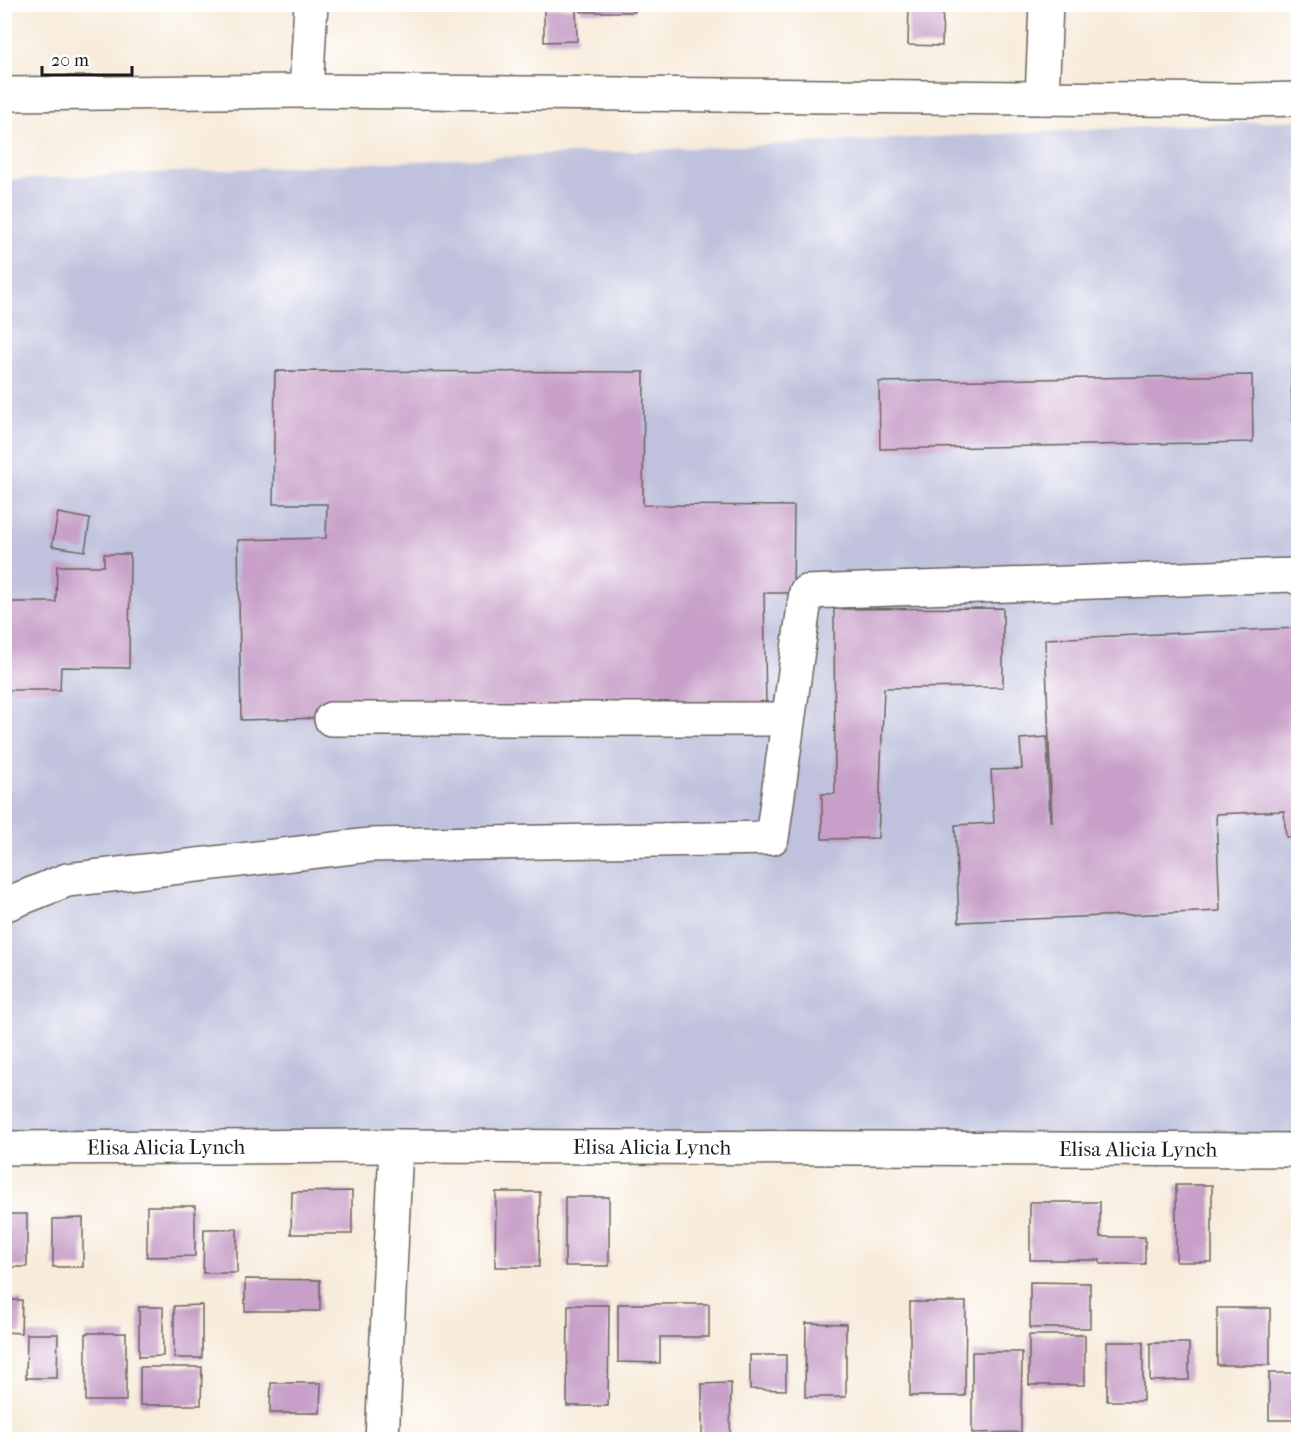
<svg xmlns="http://www.w3.org/2000/svg" width="1303" height="1444" font-family="'IM FELL French Canon',serif">
  <rect width="100%" height="100%" fill="#fff"/>
  <filter id="ink" filterUnits="userSpaceOnUse"><feTurbulence type="fractalNoise" baseFrequency=".0167" numOctaves="2"/><feDisplacementMap in="SourceGraphic" scale="12" xChannelSelector="R" yChannelSelector="G"/><feConvolveMatrix kernelMatrix="1 2 1 2 8 2 1 2 1" color-interpolation-filters="sRGB"/></filter>
  <filter id="wash" filterUnits="userSpaceOnUse"><feTurbulence type="fractalNoise" baseFrequency=".008" numOctaves="4" result="noise"/><feDisplacementMap in="SourceGraphic" scale="24" xChannelSelector="R" yChannelSelector="G"/><feGaussianBlur stdDeviation="1.35" result="paint"/><feColorMatrix in="noise" values="0 0 0 0 0 0 0 0 0 0 0 0 0 0 0 0 0 1.4 0 .05"/><feComposite in="paint" operator="in"/></filter>
  <g filter="url(#wash)">
    <rect width="100%" height="100%" fill="#f7ebda"/>
    <!-- industrial -->
    <path fill="#c0c2dd" d="M1298,120V1137L5,1153L4,180Z"/>
    <g id="blocks">
      <!-- building -->
      <g fill="#c79fc8">
        <rect x="581" y="4" width="54" height="8"/>
        <path d="M909,4H943L942,46L908,45Z"/>
        <path d="M576,7L577,41L544,42V8Z"/>
        <path d="M1291,366H1298V420H1292Z"/>
        <path d="M275,371L644,372L643,505L794,506L793,593H764L766,708L241,720L238,540L326,538L327,504H273Z"/>
        <path d="M1252,375L1253,442L880,449L879,382Z"/>
        <path d="M58,513L90,519L85,551L52,546Z"/>
        <path d="M104,554H130L129,668L61,667L60,690H4V602H56L57,566H104Z"/>
        <path d="M1003,608V687L884,688L878,838L822,839V794H835L834,609Z"/>
        <path d="M1298,628V836L1286,837L1284,811L1216,814L1220,911L959,922L955,825L994,823L991,770L1022,769L1020,739L1047,737L1050,821H1052L1045,639Z"/>
        <rect x="1176" y="1185" width="36" height="77"/>
        <path d="M352,1191V1234H291L292,1192Z"/>
        <path d="M496,1192H540L539,1267H495Z"/>
        <rect x="565" y="1197" width="44" height="69"/>
        <path d="M1030,1202H1100V1237H1145V1264H1100V1260H1030Z"/>
        <path d="M147,1206H195V1256L147,1257Z"/>
        <rect x="4" y="1214" width="23" height="53"/>
        <path d="M83,1218V1267H53V1219Z"/>
        <path d="M204,1229H237V1273H203Z"/>
        <path d="M245,1279L320,1280V1311H245Z"/>
        <path d="M1030,1282L1090,1283V1328H1030Z"/>
        <path d="M4,1300H22L21,1333L4,1332Z"/>
        <path d="M910,1302H966L965,1396H910Z"/>
        <path d="M618,1304H709V1337H660V1363L618,1362Z"/>
        <path d="M202,1305V1358H174V1306Z"/>
        <path d="M568,1305H609L608,1406H567Z"/>
        <path d="M139,1307H163V1356L139,1357Z"/>
        <rect x="1217" y="1308" width="53" height="57"/>
        <path d="M806,1323L846,1324V1397H805Z"/>
        <rect x="86" y="1333" width="40" height="68"/>
        <path d="M27,1334H58L57,1378H26Z"/>
        <rect x="1029" y="1335" width="56" height="50"/>
        <rect x="1107" y="1342" width="36" height="59"/>
        <path d="M1150,1343H1189V1380L1150,1381Z"/>
        <path d="M972,1352H1022L1021,1432L972,1433Z"/>
        <path d="M750,1355H786V1390L750,1389Z"/>
        <path d="M140,1367H202L201,1405H140Z"/>
        <rect x="1269" y="1373" width="24" height="47"/>
        <path d="M271,1383H321L320,1413H270Z"/>
        <path d="M731,1383L730,1440H702V1384Z"/>
      </g>
    </g>
  </g>
  <g filter="url(#ink)">
    <use href="#blocks" fill-opacity="0" stroke="#69645e" stroke-width="1.5"/>
    <g fill="none" stroke-linecap="round" stroke-linejoin="round">
      <defs>
        <g id="minor">
          <path d="M306,91L311,4"/>
          <path d="M4,94L306,91L1244,100L1298,99"/>
          <path d="M1042,98L1046,4"/>
          <path d="M331,719H788"/>
          <path d="M4,905L67,880L370,845L772,838L806,592L1294,575L1298,578"/>
          <path id="s1" d="M4,1148L396,1146L1298,1150"/>
          <path d="M382,1440L396,1146"/>
        </g>
      </defs>
      <!-- minor casing -->
      <use href="#minor" stroke="#69645e" stroke-width="36"/>
      <!-- minor -->
      <use href="#minor" stroke="#fff" stroke-width="33"/>
    </g>
  </g>
  <g text-anchor="middle" dominant-baseline="central" stroke-width="5" stroke-linejoin="round" paint-order="stroke">
    <!-- street labels -->
    <g font-size="21" fill="#1c1c1c" stroke="#fff">
      <text stroke="none"><textPath href="#s1" startOffset="162">Elisa Alicia Lynch</textPath></text>
      <text stroke="none"><textPath href="#s1" startOffset="648">Elisa Alicia Lynch</textPath></text>
      <text stroke="none"><textPath href="#s1" startOffset="1134">Elisa Alicia Lynch</textPath></text>
    </g>
  </g>
  <!-- margin -->
  <rect width="1303" height="1444" fill="none" stroke="#fff" stroke-width="24"/>
  <!-- scale -->
  <path d="M42 66v9h90v-9" fill="none" stroke="#1c1c1c" stroke-width="3"/>
  <text x="51" y="66" font-size="18" fill="#1c1c1c" stroke="#ffffff" stroke-width="4.5" paint-order="stroke">20 m</text>
</svg>
